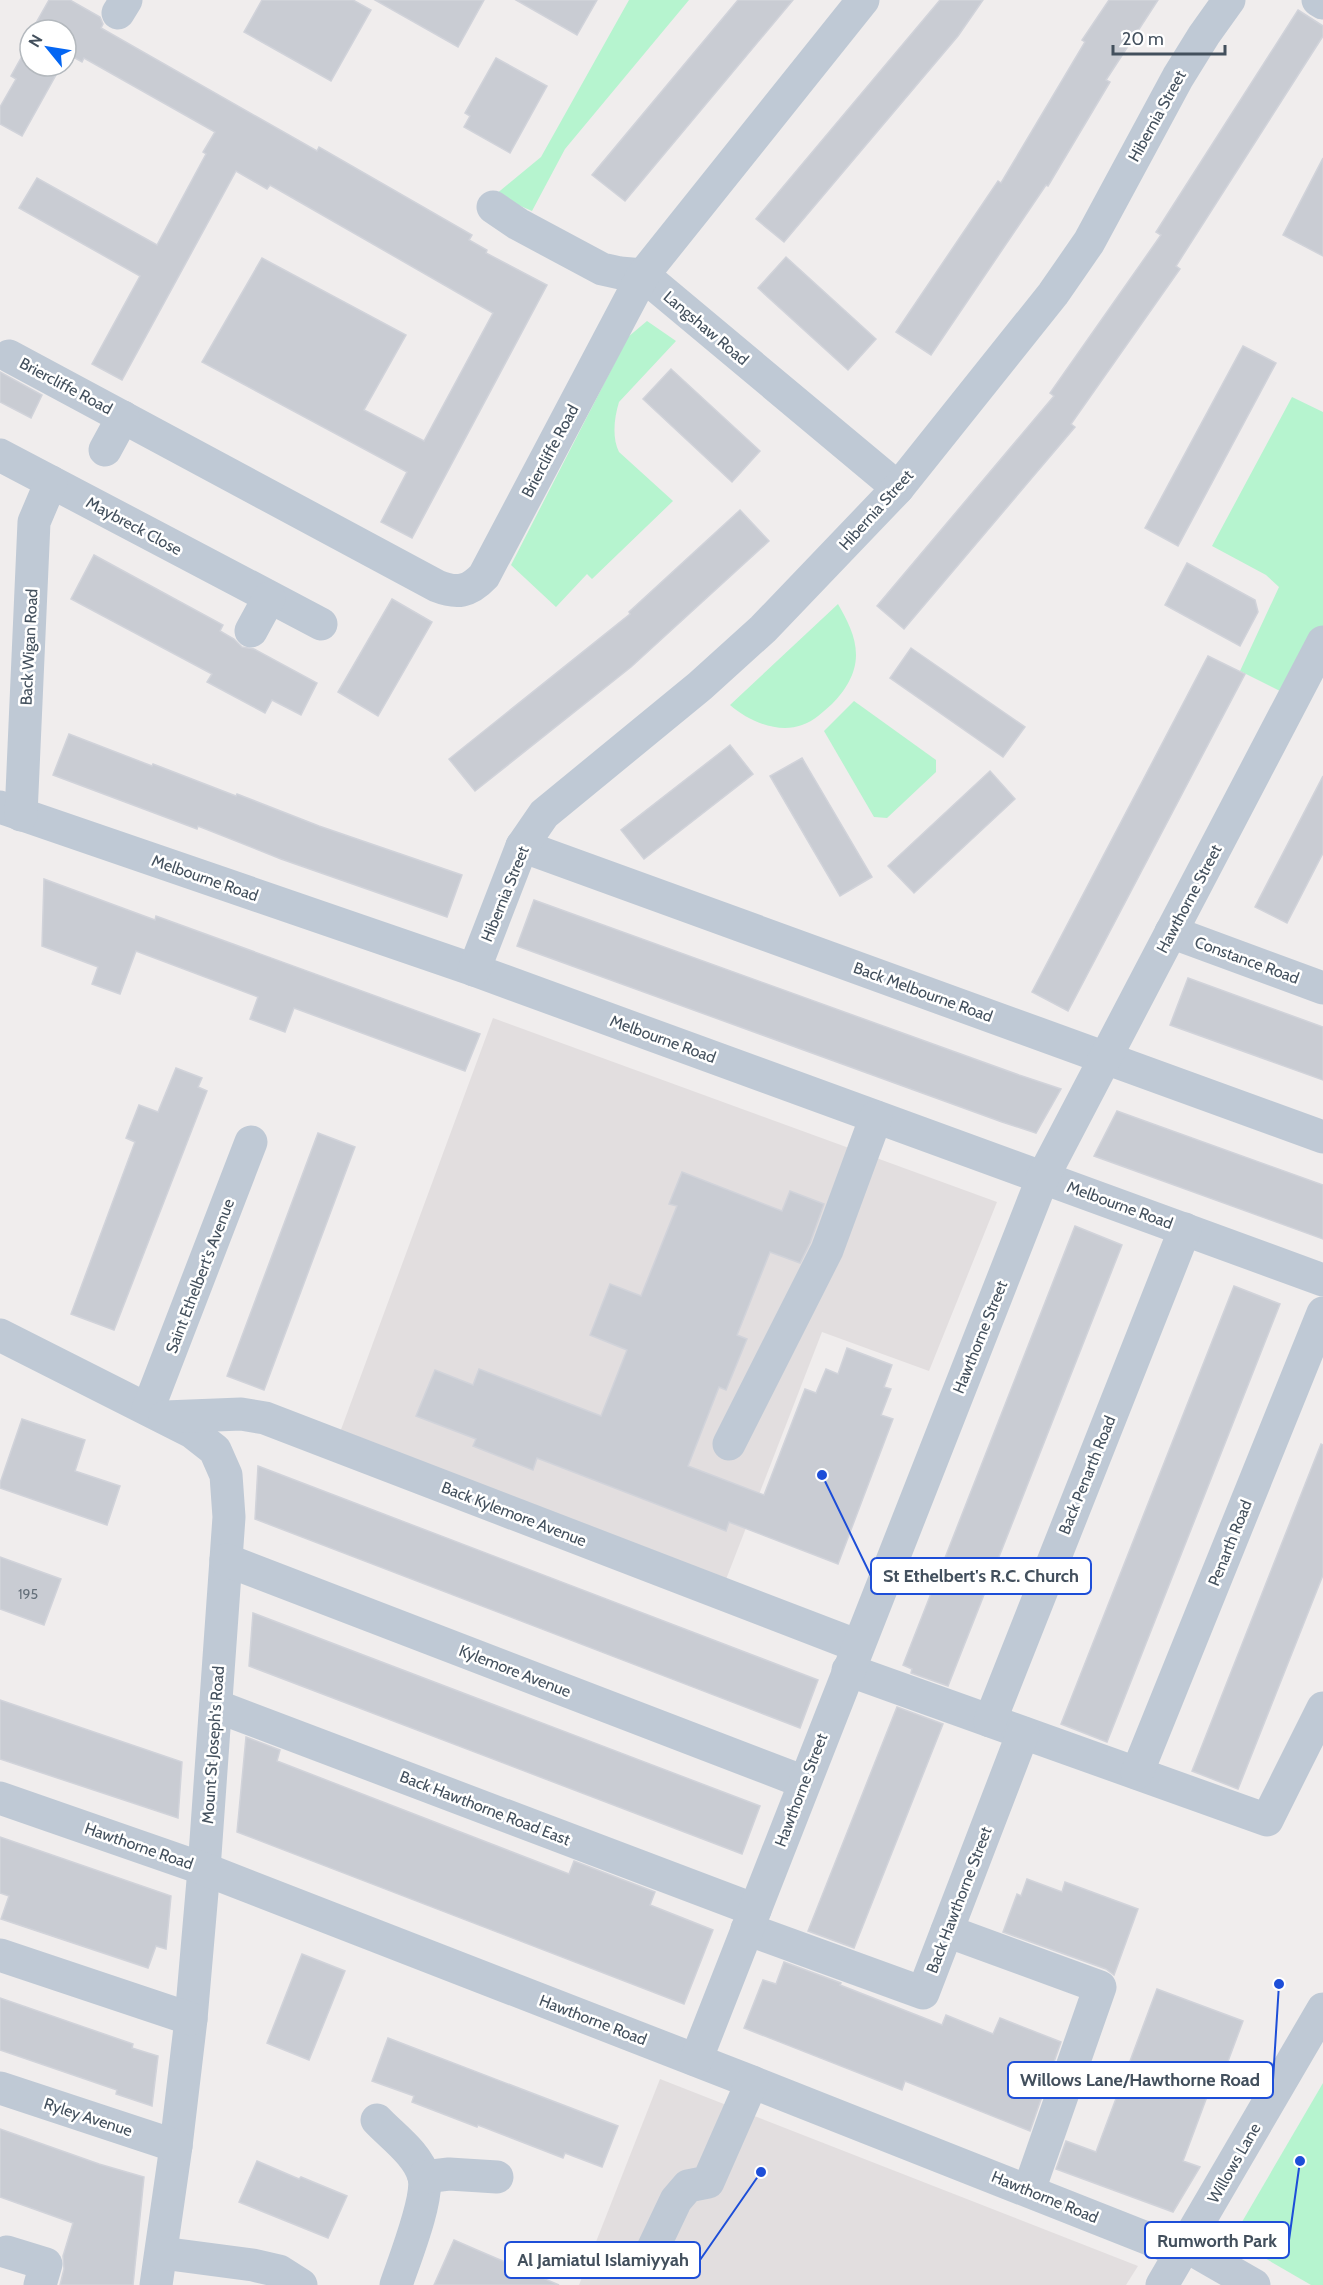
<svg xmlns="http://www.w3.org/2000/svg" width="1323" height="2285" font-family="Cabin,sans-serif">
  <rect width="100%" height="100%" fill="#f0eded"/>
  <!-- education -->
  <g fill="#e2dedf">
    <path d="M493,1018L997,1202L929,1371L822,1332L725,1582L339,1435Z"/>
    <path d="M660,2079L1138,2266L1126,2285H579Z"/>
  </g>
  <!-- green -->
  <g fill="#b6f4cf">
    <path d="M629,0H689L565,149L532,211L495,195L541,157Z"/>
    <path d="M647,321L676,341L619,402C614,418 612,438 619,452L673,501L592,579L587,574L556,607L511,565L628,337Z"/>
    <path d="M1292,397L1323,412V642L1294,698L1240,671L1279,587L1266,575L1212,546Z"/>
    <path d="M838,604C847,620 856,636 856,655C856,674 845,691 832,704C823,712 814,721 802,725C778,734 748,721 730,705Z"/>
    <path d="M854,701L936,760V772L887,818L874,817L824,731Z"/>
    <path d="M1323,2083V2285H1311L1232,2239Z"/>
  </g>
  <!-- building -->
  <g fill="#c9ccd3" stroke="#d1d3da" stroke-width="1.5">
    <path d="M49,0H70L100,17L103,24L101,28L317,151L319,147L472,235L469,240L487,250L486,253L547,285L412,538L381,522L407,472L202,362L262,258L406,335L364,410L424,441L493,313L270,185L267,189L236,171L122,380L92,364L140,276L19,208L37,178L157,245L206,154L203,152L215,132L84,58L82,62L68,54L66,57V30H32Z"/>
    <path d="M262,0H353L371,10L331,81L244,32Z"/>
    <path d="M375,0H484L458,47Z"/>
    <path d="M516,0H597L577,35Z"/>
    <path d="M738,0H793L625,201L592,175Z"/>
    <path d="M940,0H983L958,36L784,242L756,219Z"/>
    <path d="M1109,0H1158L1106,80L1110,82L1048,186L1046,185L931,355L896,332L998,181L1001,183L1085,42L1082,40Z"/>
    <path d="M1298,10L1323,26V36L1176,266L1180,269L1071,424L1075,427L904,629L877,606L1054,396L1050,393L1161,235L1156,232Z"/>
    <path d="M30,42V66H61L22,136L0,124V107L16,79L11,76Z"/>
    <path d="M496,58L547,86L510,153L464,127L470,116L465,113Z"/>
    <path d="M1323,158V256L1283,235Z"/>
    <path d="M786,257L876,339L848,370L758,288Z"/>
    <path d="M1243,346L1276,363L1178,546L1145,528Z"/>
    <path d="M671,369L760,451L732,482L643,399Z"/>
    <path d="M0,372L42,395L31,418L0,402Z"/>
    <path d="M740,510L769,541L631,667L475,791L449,759L630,614L629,612Z"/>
    <path d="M94,555L223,625L220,631L234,639L242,647L254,649L317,683L301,715L272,700L265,713L207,682L212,674L71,599Z"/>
    <path d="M1187,563L1255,600L1258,612L1240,646L1165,605Z"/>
    <path d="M392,599L432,622L378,716L338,692Z"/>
    <path d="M911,648L1025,727L1003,757L890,678Z"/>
    <path d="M1208,656L1245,674L1068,1011L1032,992Z"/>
    <path d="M69,734L152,766L153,764L236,796L237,794L319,826L462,875L447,917L281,859L198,826L197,829L53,775Z"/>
    <path d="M730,745L753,774L644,859L621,830Z"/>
    <path d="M802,758L872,877L840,896L770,776Z"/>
    <path d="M990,771L1015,799L914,893L888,866Z"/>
    <path d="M1323,776V853L1287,923L1255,907Z"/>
    <path d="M44,879L155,920L156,916L480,1034L465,1071L294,1008L285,1032L250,1019L258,997L136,951L120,994L92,984L98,967L42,946Z"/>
    <path d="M534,900L1019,1075L1061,1089L1036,1133L1002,1122L517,946Z"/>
    <path d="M1188,978L1323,1027V1080L1170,1025Z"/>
    <path d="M176,1068L202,1078L198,1087L207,1091L114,1330L71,1314L135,1142L126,1138L139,1105L158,1112Z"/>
    <path d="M1117,1111L1323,1185V1239L1094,1156Z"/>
    <path d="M318,1133L355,1147L264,1390L227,1376Z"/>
    <path d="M682,1172L782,1211L790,1191L824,1204L810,1243L800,1263L770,1252L737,1335L747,1339L726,1390L719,1387L688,1466L764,1495L805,1389L816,1393L826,1369L838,1374L847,1348L892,1365L884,1387L891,1389L881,1415L893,1419L838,1564L729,1522L726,1531L537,1458L533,1470L473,1446L476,1439L416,1416L435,1370L473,1385L479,1369L601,1416L627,1350L590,1335L610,1284L641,1296L677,1206L669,1204Z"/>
    <path d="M1075,1226L1122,1245L948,1686L911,1673L912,1669L903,1665Z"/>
    <path d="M1234,1286L1280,1304L1107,1742L1061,1724Z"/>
    <path d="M22,1419L85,1440L75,1471L120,1486L107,1525L0,1488V1483Z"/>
    <path d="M1321,1444L1323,1445V1575L1238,1789L1192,1771Z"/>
    <path d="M258,1466L818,1680L800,1728L255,1519Z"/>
    <path d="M0,1557L61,1579L44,1625L0,1609Z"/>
    <path d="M253,1613L760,1806L742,1854L249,1666Z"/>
    <path d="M0,1700L182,1762L178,1818L0,1759Z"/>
    <path d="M897,1707L943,1724L854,1948L808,1931Z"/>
    <path d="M246,1737L280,1750L277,1761L569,1874L574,1861L655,1892L650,1905L713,1930L684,2004L237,1832Z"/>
    <path d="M0,1837L171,1896L166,1949L156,1946L148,1968L1,1919L9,1896L0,1893Z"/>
    <path d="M1027,1879L1062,1892L1065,1882L1138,1909L1114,1975L1106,1969L1003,1932L1017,1894L1021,1896Z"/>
    <path d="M302,1954L345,1971L309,2060L267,2043Z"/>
    <path d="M784,1962L841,1983L840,1985L942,2025L946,2015L993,2034L1000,2018L1061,2042L1030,2131L905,2081L902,2090L744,2028L763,1980L776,1984Z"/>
    <path d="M1157,1989L1243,2021L1224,2072L1217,2070L1183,2161L1200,2167L1173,2212L1056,2169L1066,2141L1096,2152Z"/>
    <path d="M0,1998L133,2044L132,2048L158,2056L152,2106L116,2094L117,2090L0,2050Z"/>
    <path d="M388,2038L618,2126L602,2167L565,2153L563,2158L478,2125L477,2127L412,2102L414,2096L372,2081Z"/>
    <path d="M0,2129L99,2164L144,2177L133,2285H60L64,2269L63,2256L73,2223L0,2197Z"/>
    <path d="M257,2161L299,2179L301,2177L347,2196L328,2238L239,2202Z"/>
    <path d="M454,2240L477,2250L559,2285H434Z"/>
  </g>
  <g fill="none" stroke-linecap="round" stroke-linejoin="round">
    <!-- minor -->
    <g stroke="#bfc9d5" stroke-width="33">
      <path d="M1318,0L1323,3"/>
      <path d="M118,13L126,0"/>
      <path d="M493,207L518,224L602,269L620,273L643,275L898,488"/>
      <path d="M9,356L437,586C457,594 469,592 484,576L643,275L863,0"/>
      <path d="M105,450L123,417"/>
      <path d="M0,455L321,624"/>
      <path d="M251,631L269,598"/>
      <path d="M0,807L474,970L1323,1280"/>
      <path d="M21,815L34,522L51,482"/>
      <path d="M522,846L1323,1137"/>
      <path d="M1171,932L1323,988"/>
      <path d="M474,970L522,846L544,814L700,686L763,629L898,488L1053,294L1089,242L1178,77L1204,35L1229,0"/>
      <path d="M0,1335L192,1432L215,1450L226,1475L229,1517L204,1869L191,2019L176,2146L156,2285"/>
      <path d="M148,1409L251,1142"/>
      <path d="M165,1417L241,1414L265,1418L858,1646"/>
      <path d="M729,1444L827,1250L876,1117"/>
      <path d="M226,1560L804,1782"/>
      <path d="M848,1670L1267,1820L1323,1708"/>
      <path d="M216,1706L755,1910"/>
      <path d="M990,1721L1185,1229"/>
      <path d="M1137,1773L1323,1313"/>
      <path d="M0,1798L204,1869L752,2082L1182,2252"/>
      <path d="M747,1929L923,1993L1023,1733"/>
      <path d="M947,1931L1100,1987L1029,2190"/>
      <path d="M0,1955L191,2019"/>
      <path d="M696,2060L1043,1177L1323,642"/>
      <path d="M0,2088L176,2146"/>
      <path d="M377,2120C392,2136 418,2154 424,2177C429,2199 404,2261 396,2285"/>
      <path d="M424,2177L449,2174L497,2177"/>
      <path d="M1186,2246L1254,2285"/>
      <path d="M7,2252L46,2264L40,2285"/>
      <path d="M162,2253L253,2265L279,2271L301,2285"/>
      <path d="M648,2259L676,2200L688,2186L708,2182L752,2082"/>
      <path d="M1162,2285L1323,2009"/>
    </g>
  </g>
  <g text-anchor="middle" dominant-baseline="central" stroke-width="5" stroke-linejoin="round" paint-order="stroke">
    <!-- number labels -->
    <g font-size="14" fill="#646f7a">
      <text x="28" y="1594">195</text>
    </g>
    <!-- street labels -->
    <g font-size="16" fill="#43505d" stroke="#fff">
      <text transform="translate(1157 116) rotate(-61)">Hibernia Street</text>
      <text transform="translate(706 328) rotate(40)">Langshaw Road</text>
      <text transform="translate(66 386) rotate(28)">Briercliffe Road</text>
      <text transform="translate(550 451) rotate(-62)">Briercliffe Road</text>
      <text transform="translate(876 510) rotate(-48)">Hibernia Street</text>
      <text transform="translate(134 526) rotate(28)">Maybreck Close</text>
      <text transform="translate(29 647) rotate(-87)">Back Wigan Road</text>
      <text transform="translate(205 878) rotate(19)">Melbourne Road</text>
      <text transform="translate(505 894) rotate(-68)">Hibernia Street</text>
      <text transform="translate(1189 899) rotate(-62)">Hawthorne Street</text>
      <text transform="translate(1247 960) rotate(20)">Constance Road</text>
      <text transform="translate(923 992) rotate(20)">Back Melbourne Road</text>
      <text transform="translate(663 1039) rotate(20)">Melbourne Road</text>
      <text transform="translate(1120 1205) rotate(20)">Melbourne Road</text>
      <text transform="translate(200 1276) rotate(-69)">Saint Ethelbert's Avenue</text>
      <text transform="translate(980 1337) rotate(-68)">Hawthorne Street</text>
      <text transform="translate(1087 1475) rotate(-68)">Back Penarth Road</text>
      <text transform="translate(514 1514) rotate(21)">Back Kylemore Avenue</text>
      <text transform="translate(1230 1543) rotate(-68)">Penarth Road</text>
      <text transform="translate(515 1671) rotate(21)">Kylemore Avenue</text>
      <text transform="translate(213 1745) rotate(-86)">Mount St Joseph's Road</text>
      <text transform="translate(801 1790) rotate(-69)">Hawthorne Street</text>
      <text transform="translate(485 1808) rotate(21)">Back Hawthorne Road East</text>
      <text transform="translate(139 1846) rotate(19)">Hawthorne Road</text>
      <text transform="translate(959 1900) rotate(-69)">Back Hawthorne Street</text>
      <text transform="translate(593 2020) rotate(21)">Hawthorne Road</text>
      <text transform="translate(88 2117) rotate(18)">Ryley Avenue</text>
      <text transform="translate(1234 2163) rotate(-60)">Willows Lane</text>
      <text transform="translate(1045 2197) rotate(22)">Hawthorne Road</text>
    </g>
  </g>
  <!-- callouts -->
  <path fill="none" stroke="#1d4ed8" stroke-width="2" d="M822 1475L871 1576M1279 1984L1273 2080M1300 2161L1289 2240M761 2172L700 2260"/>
  <g fill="#1d4ed8" stroke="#fff" stroke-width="2">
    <circle cx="822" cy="1475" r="6"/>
    <circle cx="1279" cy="1984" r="6"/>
    <circle cx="1300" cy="2161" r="6"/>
    <circle cx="761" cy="2172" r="6"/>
  </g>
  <g fill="#fff" stroke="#1d4ed8" stroke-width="2">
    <rect x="871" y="1558" width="220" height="36" rx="6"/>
    <rect x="1008" y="2062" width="265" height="36" rx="6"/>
    <rect x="1145" y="2222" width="144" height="36" rx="6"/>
    <rect x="505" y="2242" width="195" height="36" rx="6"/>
  </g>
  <g font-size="18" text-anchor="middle" font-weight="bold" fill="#43505d">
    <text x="981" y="1582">St Ethelbert's R.C. Church</text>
    <text x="1140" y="2086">Willows Lane/Hawthorne Road</text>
    <text x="1217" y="2247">Rumworth Park</text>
    <text x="603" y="2266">Al Jamiatul Islamiyyah</text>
  </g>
  <!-- north arrow -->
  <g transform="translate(48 48) rotate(300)"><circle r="28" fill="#ffffff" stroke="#b4b9be" stroke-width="1.5"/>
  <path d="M0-4.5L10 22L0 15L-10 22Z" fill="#0466f3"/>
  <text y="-9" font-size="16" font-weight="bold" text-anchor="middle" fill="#43505d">N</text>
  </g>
  <!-- scale -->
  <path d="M1113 45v9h112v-9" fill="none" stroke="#43505d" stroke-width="3"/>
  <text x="1122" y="45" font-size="18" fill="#43505d" stroke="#ffffff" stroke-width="4.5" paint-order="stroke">20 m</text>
</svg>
